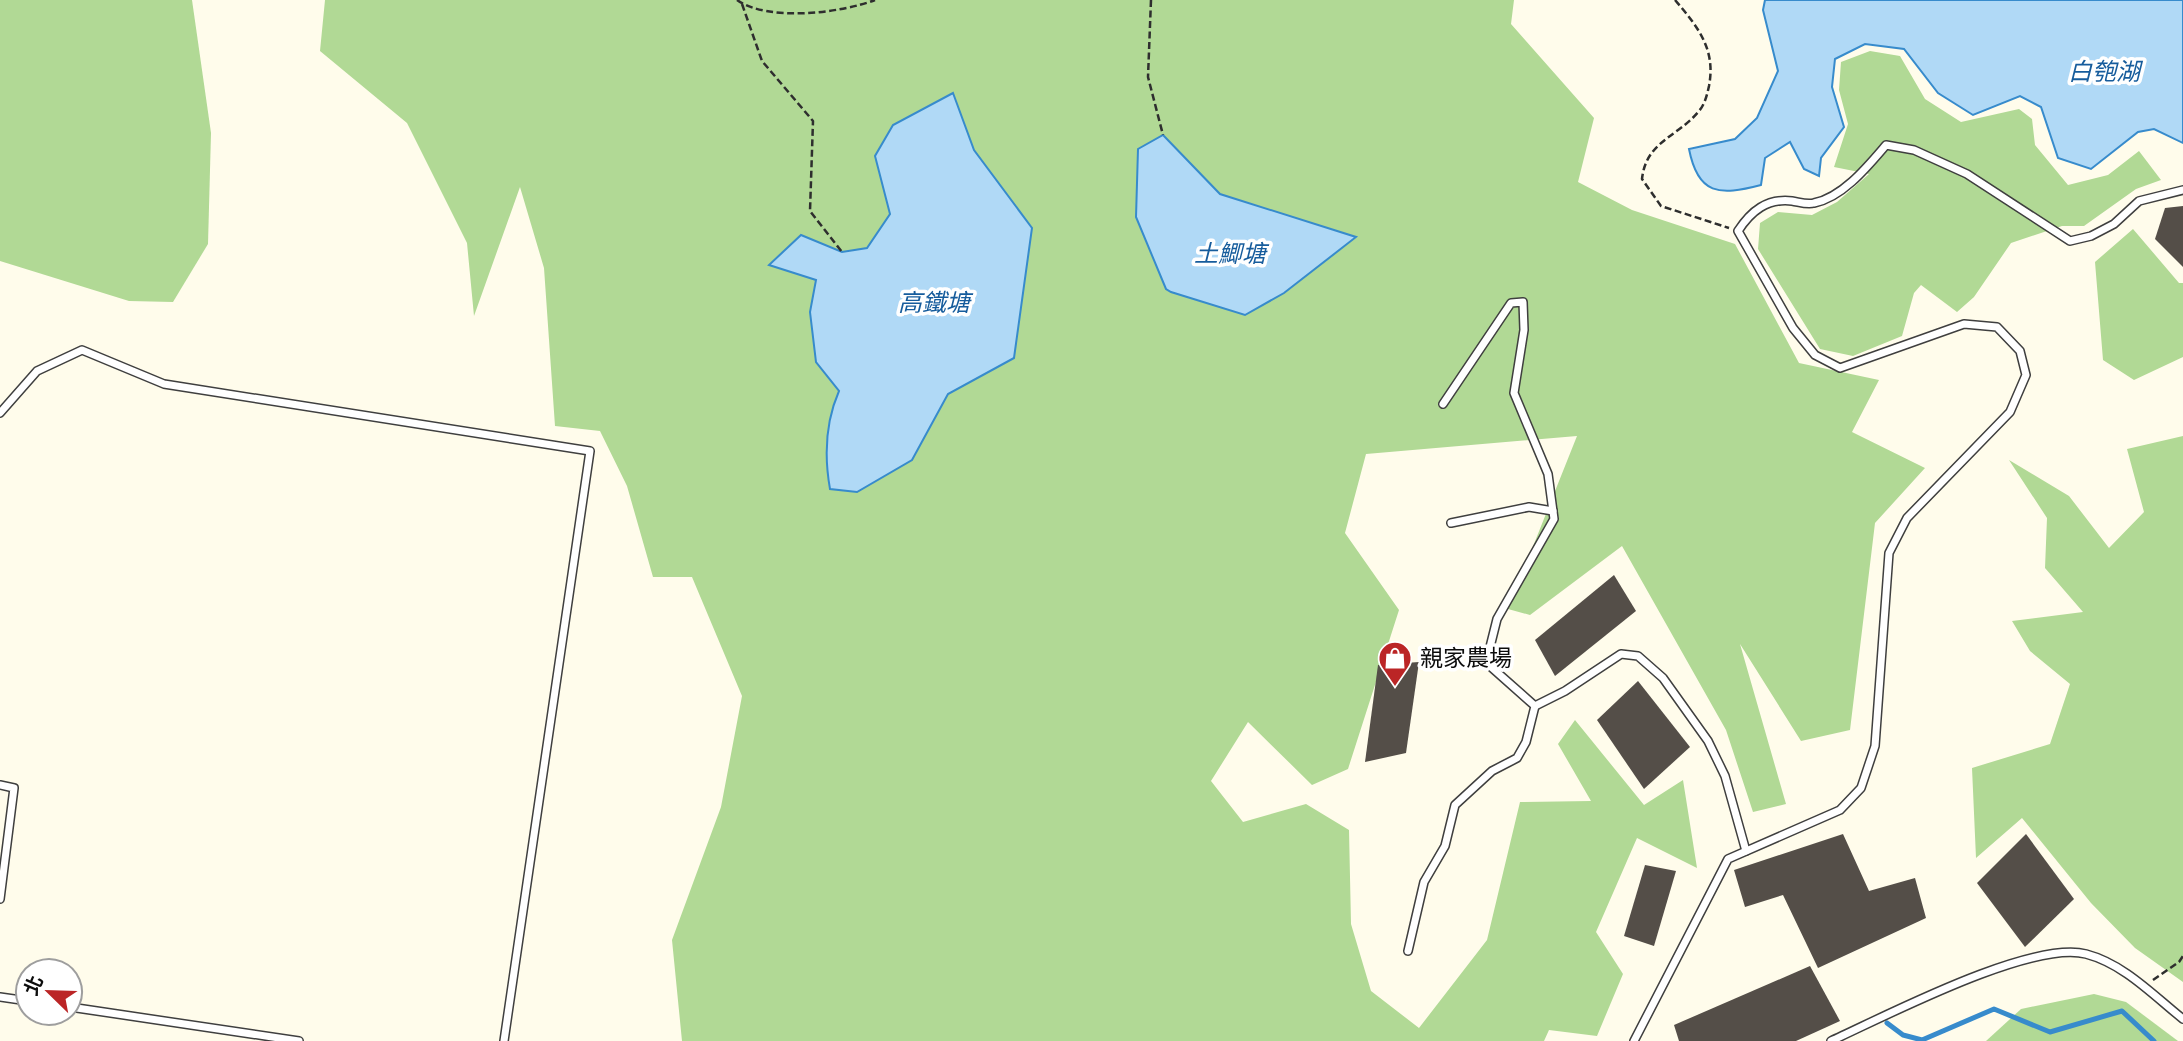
<svg xmlns="http://www.w3.org/2000/svg" width="2183" height="1041" font-family="'Zilla Slab','Noto Sans TC',serif">
  <rect width="100%" height="100%" fill="#fffceb"/>
  <!-- forest -->
  <g fill="#b1d995">
    <path d="M0,0H192L211,133L208,244L173,302L129,301L0,261Z"/>
    <path d="M325,0H1514L1511,24L1594,118L1578,182L1632,210L1735,244L1799,363L1879,380L1852,432L1925,468L1875,523L1850,730L1801,741L1740,644L1786,804L1753,812L1726,730L1622,546L1530,615L1508,609L1577,436L1366,454L1345,533L1399,610L1348,769L1312,785L1248,722L1211,781L1243,822L1306,804L1349,830L1351,924L1371,991L1419,1028L1487,940L1520,802L1591,801L1558,744L1575,720L1644,805L1683,780L1697,868L1637,838L1596,932L1623,974L1597,1036L1549,1030L1544,1041H682L672,940L721,807L742,696L692,577H653L627,486L600,431L555,426L544,268L520,187L474,316L467,243L407,123L320,51Z"/>
    <path d="M1870,51L1900,56L1925,99L1961,122L2019,109L2032,119L2035,145L2068,185L2108,175L2139,151L2161,180L2136,189L2084,226H2062L2011,243L1974,297L1957,312L1921,285L1914,293L1902,336L1853,356L1820,349L1758,249L1760,223L1778,212L1812,215L1837,202L1869,174L1834,167L1848,124L1839,90L1841,62Z"/>
    <path d="M2133,229L2179,283H2183V357L2134,380L2103,360L2095,262Z"/>
    <path d="M2183,436V982L2135,948L2091,903L2022,818L1976,858L1972,768L2050,744L2070,684L2030,651L2012,621L2083,612L2045,568L2047,518L2009,460L2069,496L2109,548L2144,512L2127,449Z"/>
    <path d="M2094,994L2126,1002L2178,1041H1986L2021,1009Z"/>
  </g>
  <!-- water -->
  <g fill="#b0d9f6" stroke="#378bcc" stroke-width="2">
    <path d="M1765,0H2183V143L2154,129L2138,132L2091,169L2058,158L2041,107L2020,96L1973,115L1938,93L1904,49L1865,44L1835,59L1832,87L1844,127L1821,158L1819,176L1804,169L1790,142L1765,158L1761,185C1719,196 1698,195 1689,149L1735,139L1757,118L1778,71L1763,10Z"/>
    <path d="M953,93L974,150L1032,228L1014,358L948,394L912,460L857,492L830,489C824,455 825,423 839,391L816,362L810,312L816,280L769,265L801,235L842,252L867,248L890,214L875,156L893,125Z"/>
    <path d="M1163,135L1220,194L1356,237L1284,293L1245,315L1171,292L1166,289L1136,217L1138,149Z"/>
  </g>
  <g fill="none" stroke-linecap="round" stroke-linejoin="round">
    <!-- stream -->
    <path stroke="#378bcc" stroke-width="5" d="M1887,1023L1903,1035L1922,1040L1994,1009L2050,1032L2122,1011L2154,1041"/>
  </g>
  <!-- building -->
  <g fill="#544e48">
    <path d="M2183,206V267L2155,239L2165,208Z"/>
    <path d="M1614,575L1636,611L1555,676L1535,640Z"/>
    <path d="M1419,662L1406,753L1365,762L1378,665Z"/>
    <path d="M1638,681L1690,747L1644,789L1597,720Z"/>
    <path d="M1843,834L1869,891L1915,878L1926,918L1818,968L1783,895L1745,907L1734,870Z"/>
    <path d="M2026,834L2074,899L2025,947L1977,883Z"/>
    <path d="M1645,865L1676,871L1654,946L1624,936Z"/>
    <path d="M1810,966L1840,1021L1796,1041H1679L1674,1025Z"/>
  </g>
  <g fill="none" stroke-linecap="round" stroke-linejoin="round">
    <defs>
      <g id="lane">
        <path d="M0,413L37,371L82,350L164,384L590,451L504,1041"/>
        <path d="M1451,523L1529,507L1553,511"/>
        <path d="M1535,706L1565,691L1621,654L1638,656L1663,678L1708,741L1725,776L1746,851"/>
        <path d="M0,785L14,788L0,899"/>
        <path d="M1408,951L1424,882L1445,846L1455,805L1492,771L1517,758L1526,742L1535,706L1491,667L1489,651L1497,619L1554,519L1548,474L1514,393L1524,330L1523,302L1511,303L1443,404"/>
        <path d="M0,997L28,1001"/>
        <path d="M70,1007L299,1041"/>
        <path d="M1634,1041L1728,859L1840,810L1861,788L1875,746L1889,553L1907,518L2010,412L2026,375L2020,351L1997,327L1964,324L1840,368L1815,355L1793,328L1738,231C1751,211 1767,198 1792,201C1799,202 1807,205 1814,203C1843,197 1868,166 1886,145L1914,150L1967,174L2070,241L2091,236L2114,224L2139,201L2183,190"/>
        <path d="M1831,1041C1886,1016 2031,940 2086,954C2124,964 2153,995 2183,1019"/>
      </g>
    </defs>
    <!-- lane casing -->
    <use href="#lane" stroke="#3f3f3f" stroke-width="10"/>
    <!-- path -->
    <g stroke="#2e2e2e" stroke-width="2.5" stroke-dasharray="7 3.5" stroke-linecap="butt">
      <path d="M737,0C768,22 841,13 875,0"/>
      <path d="M1151,0L1148,77L1163,135"/>
      <path d="M1675,0C1698,27 1716,49 1709,86C1707,95 1705,104 1699,111C1678,137 1646,141 1642,179L1661,206L1729,228"/>
      <path d="M742,4L762,61L813,121L810,211L842,252"/>
      <path d="M2153,980L2179,962L2183,956"/>
    </g>
    <!-- lane -->
    <use href="#lane" stroke="#fff" stroke-width="7"/>
  </g>
  <!-- icons -->
  <defs>
    <symbol id="shop-pin" viewBox="-11 -11 22 30"><path d="M0 17L-7.5 6A9.5 9.5 0 1 1 7.5 6Z" fill="#bb2526" stroke="#fff"/><path d="M-5-2.5h2.3a2.7 3.5 0 0 1 5.4 0H5L5.5 6h-11ZM-1.5-2.5h3a1.5 2.3 0 0 0-3 0Z" fill="#fff"/></symbol>
  </defs>
  <g fill-rule="evenodd">
    <use href="#shop-pin" x="1376" y="639" width="38" height="52"/>
  </g>
  <g text-anchor="middle" dominant-baseline="central" stroke-width="7" stroke-linejoin="round" paint-order="stroke">
    <!-- poi labels -->
    <g font-size="23" fill="#0c0c0c" stroke="#fff" text-anchor="start">
      <text x="1420" y="658">親家農場</text>
    </g>
    <!-- water labels -->
    <g font-size="24" font-style="italic" fill="#165c9c" stroke="#fff">
      <text x="2104" y="71">白匏湖</text>
      <text x="1230" y="253">土鯽塘</text>
      <text x="934" y="302">高鐵塘</text>
    </g>
  </g>
  <!-- north arrow -->
  <g transform="translate(49 992) rotate(293)"><circle r="33" fill="#ffffff" stroke="#9e9e9e" stroke-width="2"/>
  <path d="M0-5L12 26L0 18L-12 26Z" fill="#bb2526"/>
  <text y="-10" font-size="19" font-weight="bold" text-anchor="middle" fill="#0c0c0c">北</text>
  </g>
</svg>
